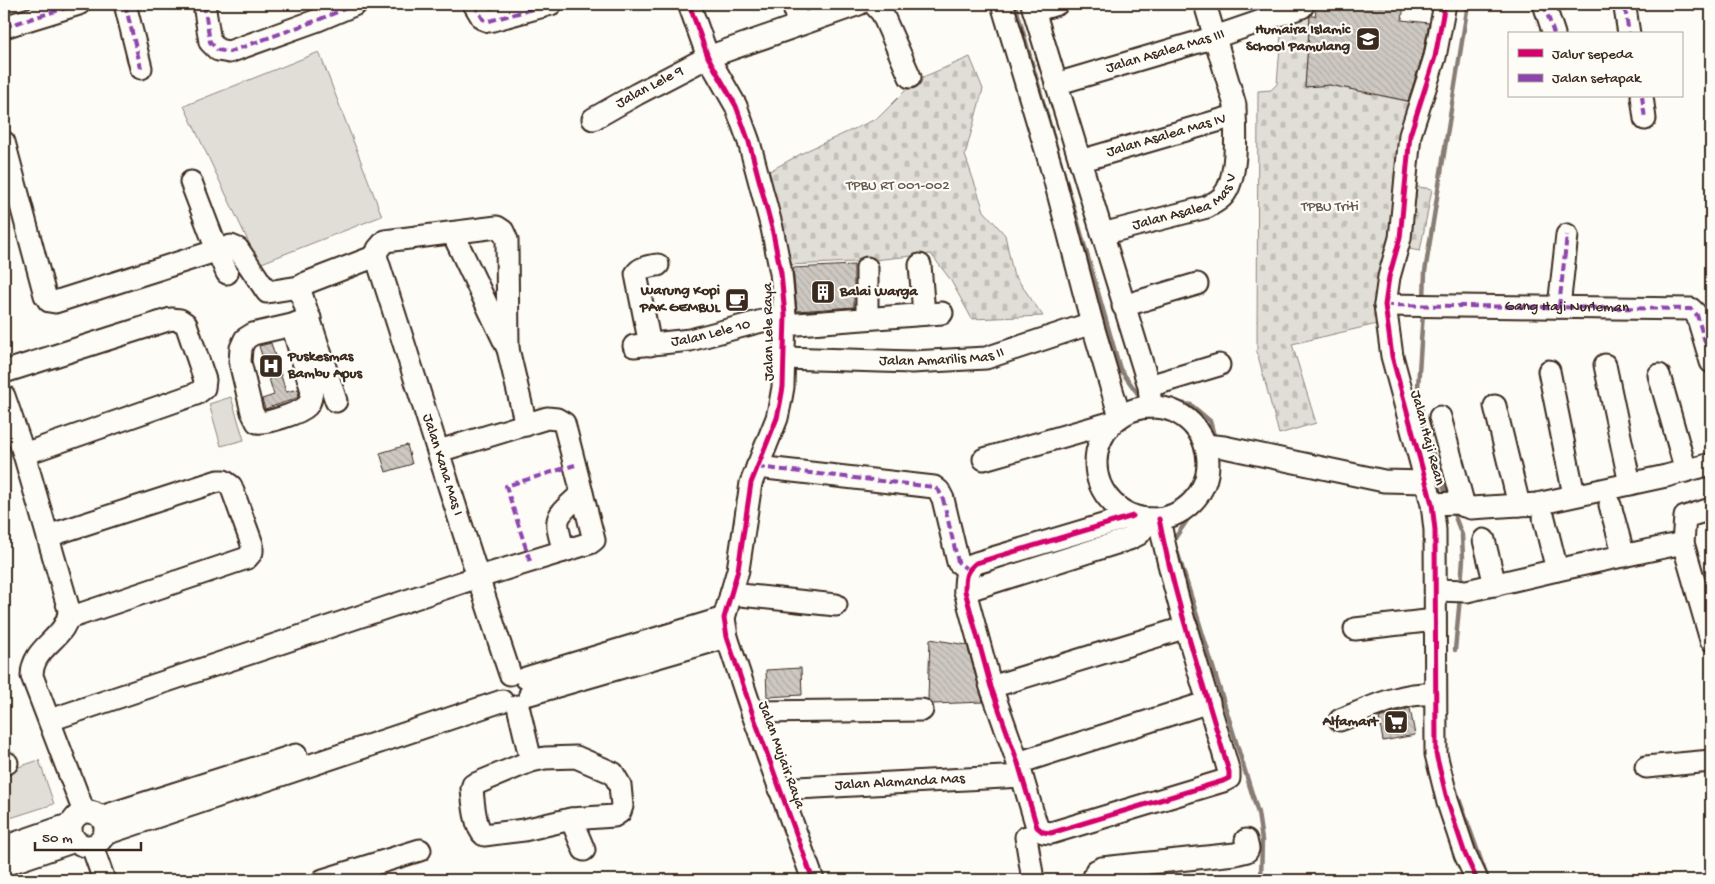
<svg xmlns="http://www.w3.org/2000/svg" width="1715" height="884" font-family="'Gochi Hand',sans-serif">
  <defs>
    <pattern id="cemetery-stones" width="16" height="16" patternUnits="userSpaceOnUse" patternTransform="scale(1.25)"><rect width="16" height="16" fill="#e1ded7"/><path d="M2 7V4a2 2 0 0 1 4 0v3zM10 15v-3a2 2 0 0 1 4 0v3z" fill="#c2bfb8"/></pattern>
    <pattern id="building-back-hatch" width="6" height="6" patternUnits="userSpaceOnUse" patternTransform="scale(1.25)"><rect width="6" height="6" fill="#cdc8c2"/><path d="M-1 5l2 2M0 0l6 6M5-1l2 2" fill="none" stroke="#b1aca6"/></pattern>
  </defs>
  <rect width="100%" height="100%" fill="#fdfcf7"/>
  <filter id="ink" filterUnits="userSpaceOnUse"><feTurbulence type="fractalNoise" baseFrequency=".02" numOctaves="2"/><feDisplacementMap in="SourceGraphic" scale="10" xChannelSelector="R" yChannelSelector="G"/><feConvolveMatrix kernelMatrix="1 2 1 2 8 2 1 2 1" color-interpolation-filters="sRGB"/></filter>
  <g filter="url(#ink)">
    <!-- cemetery -->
    <g fill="url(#cemetery-stones)" stroke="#8e847a">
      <path d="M1310,16L1305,87L1330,85L1411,102L1398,184L1432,189L1420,251L1392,246L1381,323L1292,344L1316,423L1279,434L1257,352L1258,91L1271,90L1277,84L1282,22Z"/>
      <path d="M970,57L983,89L965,155L984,211L1005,235L1013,273L1043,316L972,319L950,279L931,254L854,262L789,265L766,173L808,150L878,118L916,80Z"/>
    </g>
    <!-- park -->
    <g fill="#e1ded7" stroke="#8e847a">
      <path d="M319,52L382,216L259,264L184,106Z"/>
      <path d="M231,397L244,440L221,446L209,404Z"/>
      <path d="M39,760L54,804L4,820V772Z"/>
    </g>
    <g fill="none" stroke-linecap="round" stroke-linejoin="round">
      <!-- stream -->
      <g stroke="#887d74" stroke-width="4.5">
        <path d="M1015,4L1120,369L1138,394L1143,396"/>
        <path d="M1424,299L1425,272L1468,4"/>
        <path d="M1423,312L1418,387L1424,427L1447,497"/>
        <path d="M1155,399L1191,405L1210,421L1215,439"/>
        <path d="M1452,509L1462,535L1463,559L1461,584"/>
        <path d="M1174,544L1173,541L1192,513L1206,496L1215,471L1218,451"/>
        <path d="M1177,551L1258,813L1262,840L1261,880"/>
        <path d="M1455,650L1460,597"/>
        <path d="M1454,785L1488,880"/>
      </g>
    </g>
    <!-- building -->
    <g fill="url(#building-back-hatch)" stroke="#3b2a1e">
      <path d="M1314,4H1404L1402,20L1429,23L1423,54L1408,101L1330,85L1305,87L1310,16H1316Z"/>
      <path d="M854,265V307L797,311L793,268Z"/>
      <path d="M271,343L286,392L298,389L299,392L298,397L292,400L265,409L262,399L274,395L259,346Z"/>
      <path d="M407,445L412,464L386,472L380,453Z"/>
      <path d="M930,639L967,645L983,702L933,704L928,699Z"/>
      <path d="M801,668L802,695L767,697L766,670Z"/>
      <path d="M1410,708L1415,735L1383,741L1379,718Z"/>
    </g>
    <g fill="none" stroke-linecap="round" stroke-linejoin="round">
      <defs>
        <g id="minor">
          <path d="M125,4L141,68"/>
          <path d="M204,4L210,42L218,50L229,52L318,20L356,4"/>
          <path d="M474,4L483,19L489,21L551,4"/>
          <path d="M689,4L708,57L736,106L749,142L772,228L781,273L785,315L783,387L780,404L777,418L751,483L738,570L724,618L727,637L752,712L813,880"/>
          <path d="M794,4L797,25"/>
          <path d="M874,4L882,13L910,77"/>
          <path d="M1002,4L1052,170L1092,323L1120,417"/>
          <path d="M1032,4L1149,386L1151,407"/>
          <path d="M1445,4L1435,57L1410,135L1400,238L1389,277L1385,305L1392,356L1432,504L1435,530L1436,754L1448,803L1465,854L1477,880"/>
          <path d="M1544,4L1554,34"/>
          <path d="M1625,8L1629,34"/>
          <path d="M1034,11L1057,4"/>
          <path d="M4,27L79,4"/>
          <path id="s1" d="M1056,84L1215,37L1302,7"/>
          <path d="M1642,96L1645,119"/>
          <path id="s2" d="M593,119L637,94L708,57L859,4"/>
          <path d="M4,142L45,295L49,301L55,302L231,246L238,249L267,292L299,287L306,283L376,256"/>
          <path id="s3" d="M1080,161L1231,117L1235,112V105L1205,4"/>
          <path d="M191,182L217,250L227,273"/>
          <path d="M453,234L508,349L526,425"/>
          <path id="s4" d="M1102,234L1207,207C1213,203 1219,201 1223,196C1238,179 1236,133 1235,112"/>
          <path d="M920,265L924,314"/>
          <path d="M867,268V318"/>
          <path d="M299,287L336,401"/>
          <path d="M1385,305L1691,309L1697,315L1711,362"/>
          <path d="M1123,306L1197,284"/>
          <path d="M1559,307L1567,235"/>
          <path d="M292,325L312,391C311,397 311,402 307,406C300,413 266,424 257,422L252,412L240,362L241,348L245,339L253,334L292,325L310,318"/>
          <path d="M784,325L942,313"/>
          <path d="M650,345L636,274C640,267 651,266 658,265"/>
          <path id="s5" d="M634,346L690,340L785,315"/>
          <path id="s6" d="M508,349L507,240L503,231L497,227L385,241L378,249L376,256C421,395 463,535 510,674"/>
          <path id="s7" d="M784,358L912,362L986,358L1092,323"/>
          <path d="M1605,365L1630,484"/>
          <path d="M1549,371L1574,495"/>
          <path d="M4,372L171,319L180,320L186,324L205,380L204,388L196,394L24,454"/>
          <path d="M1659,375L1686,471"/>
          <path d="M1149,386L1219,365"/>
          <path d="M4,396L24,454L69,610C68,639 32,645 32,676L84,812"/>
          <path d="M1495,406L1519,505"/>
          <circle cx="1152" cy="463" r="56"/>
          <path d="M1440,417L1464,506"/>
          <path d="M1205,445L1224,447L1384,481L1426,482"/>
          <path d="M984,459L1113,422"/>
          <path d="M757,467L934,487L939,491L943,499L958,562L968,570"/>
          <path d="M1432,504L1457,503L1471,508L1537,504L1666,476L1711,464"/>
          <path d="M1610,505L1624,556"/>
          <path d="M1711,509L1685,517L1683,543L1711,640"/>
          <path d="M1133,516L976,563C965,572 965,577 965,591L991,687L1018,763L1037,827L1043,832L1051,833L1223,781L1229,778V772C1205,688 1176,605 1159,519"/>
          <path d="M1544,518L1557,570"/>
          <path d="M48,536L218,481H224L231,486L252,544V552L247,558L69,618"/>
          <path d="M1484,540L1495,585"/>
          <path d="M564,551C553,515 555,518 582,493"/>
          <path d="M1436,590L1467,591L1557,570L1683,543"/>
          <path d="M965,591L1129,539L1139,534L1151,519"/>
          <path d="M731,594L836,605"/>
          <path d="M1355,629L1435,620"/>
          <path d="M526,678L724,618"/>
          <path d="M991,687L1187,627"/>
          <path d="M530,694L727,637"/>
          <path d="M518,706L531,761L473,785L472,789C473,800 475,828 484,835L524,830L571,819L584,850"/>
          <path d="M752,712L922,710"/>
          <path d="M50,720L463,582L590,543L594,540L564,423L557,419L547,418L439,451"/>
          <path d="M1340,720C1370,708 1401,692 1435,694"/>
          <path d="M531,761L545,758L576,757L613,773L620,785L622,806L620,812L614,816L571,819"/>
          <path d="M4,763H7"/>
          <path d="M1018,763L1209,702"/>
          <path d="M1646,767L1711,761"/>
          <path id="s8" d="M779,789L1022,776"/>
          <circle cx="88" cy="829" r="17"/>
          <path d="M101,817L296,755"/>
          <path d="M105,834L502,701"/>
          <path d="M1026,837L1033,880"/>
          <path d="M92,846L104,880"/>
          <path d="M4,847L71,824"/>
          <path d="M4,865L75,841"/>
          <path d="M323,880L420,850"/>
          <path d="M1093,880L1096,871L1102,868L1235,854L1247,851L1248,849L1246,840"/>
        </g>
      </defs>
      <!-- minor casing -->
      <use href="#minor" stroke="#3b2a1e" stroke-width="25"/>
      <!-- minor -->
      <use href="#minor" stroke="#fdfcf7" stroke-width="21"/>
      <!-- quiet -->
      <g stroke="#8e44ad" stroke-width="4" stroke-dasharray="8 4" stroke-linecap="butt">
        <path d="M125,4L141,68"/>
        <path d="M204,4L210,42L218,50L229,52L318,20L356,4"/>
        <path d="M474,4L483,19L489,21L551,4"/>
        <path d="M1544,4L1554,34"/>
        <path d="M1615,4C1622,10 1629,6 1637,4"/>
        <path d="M1625,8L1629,34"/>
        <path d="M4,27L79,4"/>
        <path d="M1642,96L1645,119"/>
        <path id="s9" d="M1385,305L1691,309L1697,315L1711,362"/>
        <path d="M1559,307L1567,235"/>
        <path d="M757,467L934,487L939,491L943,499L958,562L968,570"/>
        <path d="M530,561L506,486L575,465"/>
      </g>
      <defs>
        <g id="cycleway">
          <path d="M689,4L708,57L736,106L749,142L772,228L781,273L785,315L783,387L780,404L777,418L751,483L738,570L724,618L727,637L752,712L813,880"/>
          <path d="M1445,4L1435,57L1410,135L1400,238L1389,277L1385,305L1392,356L1432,504L1435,530L1436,754L1448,803L1465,854L1477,880"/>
          <path d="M1133,516L976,563C965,572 965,577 965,591L991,687L1018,763L1037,827L1043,832L1051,833L1223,781L1229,778V772C1205,688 1176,605 1159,519"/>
        </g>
      </defs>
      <!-- cycleway casing -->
      <use href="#cycleway" stroke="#fdfcf7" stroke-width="8"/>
      <!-- cycleway -->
      <use href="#cycleway" stroke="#d6006c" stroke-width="5"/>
    </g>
  </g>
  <!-- icons -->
  <defs>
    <symbol id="school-square" viewBox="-11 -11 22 22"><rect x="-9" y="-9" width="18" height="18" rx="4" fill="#3b2a1e" stroke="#fdfcf7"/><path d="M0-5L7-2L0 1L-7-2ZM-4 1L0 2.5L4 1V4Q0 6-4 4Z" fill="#fff"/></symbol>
    <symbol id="building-square" viewBox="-11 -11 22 22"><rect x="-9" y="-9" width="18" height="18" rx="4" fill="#3b2a1e" stroke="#fdfcf7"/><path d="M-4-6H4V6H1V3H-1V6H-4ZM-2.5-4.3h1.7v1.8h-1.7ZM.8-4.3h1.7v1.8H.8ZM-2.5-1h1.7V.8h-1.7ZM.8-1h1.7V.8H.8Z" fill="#fff"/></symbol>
    <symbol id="cafe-square" viewBox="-11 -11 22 22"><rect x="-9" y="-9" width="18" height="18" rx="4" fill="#3b2a1e" stroke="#fdfcf7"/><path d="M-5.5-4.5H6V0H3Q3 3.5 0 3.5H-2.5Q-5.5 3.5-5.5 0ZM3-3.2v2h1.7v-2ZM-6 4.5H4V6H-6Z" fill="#fff"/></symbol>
    <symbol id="hospital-square" viewBox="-11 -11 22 22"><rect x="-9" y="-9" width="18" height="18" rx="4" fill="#3b2a1e" stroke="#fdfcf7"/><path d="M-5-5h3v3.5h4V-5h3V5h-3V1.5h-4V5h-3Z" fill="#fff"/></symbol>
    <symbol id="supermarket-square" viewBox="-11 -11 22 22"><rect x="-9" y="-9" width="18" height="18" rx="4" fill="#3b2a1e" stroke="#fdfcf7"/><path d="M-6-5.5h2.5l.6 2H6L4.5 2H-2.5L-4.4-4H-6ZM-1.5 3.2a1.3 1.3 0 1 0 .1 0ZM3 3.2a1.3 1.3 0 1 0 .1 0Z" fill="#fff"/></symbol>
  </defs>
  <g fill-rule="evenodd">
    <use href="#school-square" x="1354" y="25" width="28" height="28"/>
    <use href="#building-square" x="809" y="278" width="28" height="28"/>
    <use href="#cafe-square" x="723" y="286" width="28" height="28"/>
    <use href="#hospital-square" x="257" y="352" width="28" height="28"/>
    <use href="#supermarket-square" x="1382" y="708" width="28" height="28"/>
  </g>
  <g text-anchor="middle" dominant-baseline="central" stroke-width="4.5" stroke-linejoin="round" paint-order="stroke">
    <!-- poi labels -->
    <g font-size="15" font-weight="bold" fill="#3b2a1e" stroke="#fdfcf7" text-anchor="end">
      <text x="1350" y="30">Humaira Islamic<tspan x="1350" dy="17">School Pamulang</tspan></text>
      <text x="720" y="291">Warung Kopi<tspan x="720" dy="17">PAK GEMBUL</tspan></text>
      <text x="840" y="292" text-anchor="start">Balai Warga</text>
      <text x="288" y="357" text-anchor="start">Puskesmas<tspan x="288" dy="17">Bambu Apus</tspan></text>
      <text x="1378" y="722">Alfamart</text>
    </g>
    <!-- street labels -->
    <g font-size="15" fill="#3b2a1e" stroke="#fdfcf7">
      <text stroke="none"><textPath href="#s1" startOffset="114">Jalan Asalea Mas III</textPath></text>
      <text stroke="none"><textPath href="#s2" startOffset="65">Jalan Lele 9</textPath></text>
      <text stroke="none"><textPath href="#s3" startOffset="90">Jalan Asalea Mas IV</textPath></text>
      <text stroke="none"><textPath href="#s4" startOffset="92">Jalan Asalea Mas V</textPath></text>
      <text stroke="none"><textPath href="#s9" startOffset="182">Gang Haji Nurleman</textPath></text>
      <text transform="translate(769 332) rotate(-91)">Jalan Lele Raya</text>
      <text stroke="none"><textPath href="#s5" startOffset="78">Jalan Lele 10</textPath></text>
      <text stroke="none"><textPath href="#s7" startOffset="158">Jalan Amarilis Mas II</textPath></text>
      <text transform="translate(1427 438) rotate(75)">Jalan Haji Rean</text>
      <text stroke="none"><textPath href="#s6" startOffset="476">Jalan Kana Mas I</textPath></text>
      <text transform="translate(781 755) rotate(70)">Jalan Mujair Raya</text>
      <text stroke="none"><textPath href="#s8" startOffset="121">Jalan Alamanda Mas</textPath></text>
    </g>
    <!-- park labels -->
    <g font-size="15" fill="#64574c" stroke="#fdfcf7">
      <text x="898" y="186">TPBU RT 001-002</text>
      <text x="1330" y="207">TPBU Triti</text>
    </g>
  </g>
  <!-- margin -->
  <rect width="1715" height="884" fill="none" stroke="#fdfcf7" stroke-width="20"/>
  <rect x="10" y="10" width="1695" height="864" fill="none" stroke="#3b2a1e" stroke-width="2" filter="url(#ink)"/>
  <!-- legend -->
  <rect x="1508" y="32" width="175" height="65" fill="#fdfcf7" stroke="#afa8a0"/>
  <rect x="1518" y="49" width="25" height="8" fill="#d6006c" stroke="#afa8a0"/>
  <text x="1552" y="58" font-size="15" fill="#3b2a1e">Jalur sepeda</text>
  <rect x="1518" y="74" width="25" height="8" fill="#8e44ad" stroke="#afa8a0"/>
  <text x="1552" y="82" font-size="15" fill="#3b2a1e">Jalan setapak</text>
  <!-- scale -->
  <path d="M35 842v8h106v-8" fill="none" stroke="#3b2a1e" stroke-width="2.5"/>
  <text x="42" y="842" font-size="15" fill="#3b2a1e" stroke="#fdfcf7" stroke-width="4" paint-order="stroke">50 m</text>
</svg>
